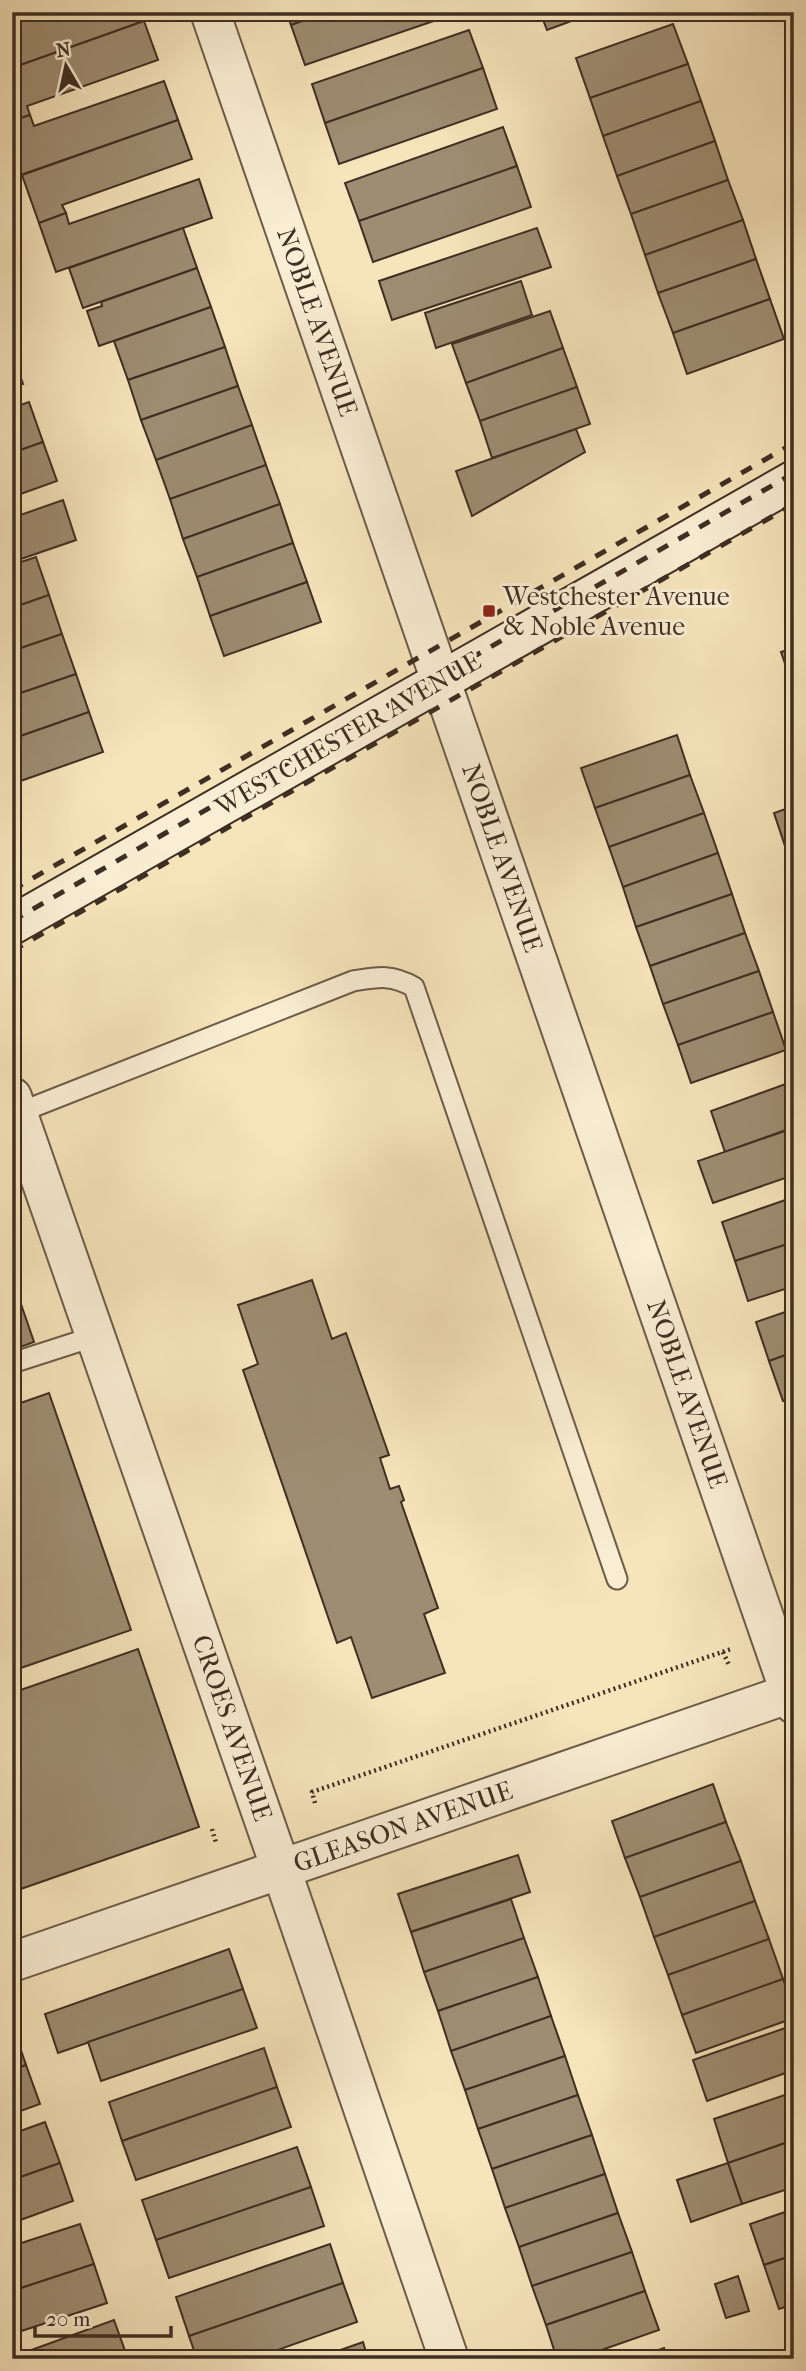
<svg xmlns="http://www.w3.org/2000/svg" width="806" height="2371" font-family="'IM FELL French Canon',serif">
  <rect width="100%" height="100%" fill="#f6e4bb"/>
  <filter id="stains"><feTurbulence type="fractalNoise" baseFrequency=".00286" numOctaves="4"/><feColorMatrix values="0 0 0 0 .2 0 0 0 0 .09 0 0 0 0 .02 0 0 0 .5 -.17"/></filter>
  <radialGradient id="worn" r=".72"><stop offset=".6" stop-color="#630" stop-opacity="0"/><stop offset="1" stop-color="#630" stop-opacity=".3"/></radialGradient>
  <!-- building -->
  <g fill="#9e8d72" stroke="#3f2e23" stroke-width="2">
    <path d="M42,12H141L144,21L12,68V23Z"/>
    <path d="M286,12H327L291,25Z"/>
    <path d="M327,12H460L305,65L291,25Z"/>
    <path d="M540,12H596L547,30Z"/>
    <path d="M144,21L158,60L27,106L30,115L12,121V68Z"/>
    <path d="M673,24L688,64L590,98L576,58Z"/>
    <path d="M469,30L483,68L325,123L312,84Z"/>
    <path d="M688,64L701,101L603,136L590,98Z"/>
    <path d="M483,68L497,109L339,164L325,123Z"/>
    <path d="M164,81L178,120L12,178V121L30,115L34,126Z"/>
    <path d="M701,101L715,141L617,176L603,136Z"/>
    <path d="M178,120L192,159L62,205L66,213L39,223L22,175Z"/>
    <path d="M503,127L517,166L359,221L345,183Z"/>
    <path d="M715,141L728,180L631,214L617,176Z"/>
    <path d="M517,166L531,207L373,262L359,221Z"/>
    <path d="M199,179L212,218L56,272L39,223L66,213L69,224Z"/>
    <path d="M728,180L743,220L645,255L631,214Z"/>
    <path d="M743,220L756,259L658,293L645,255Z"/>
    <path d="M183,228L197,268L83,308L69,268Z"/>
    <path d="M537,228L551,267L392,320L379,281Z"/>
    <path d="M756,259L770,299L673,333L658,293Z"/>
    <path d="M197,268L211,307L99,346L87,311L102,306L101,302Z"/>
    <path d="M521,281L532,315L436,348L425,313Z"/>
    <path d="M770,299L784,339L687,374L673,333Z"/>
    <path d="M211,307L225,347L128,380L114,341Z"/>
    <path d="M550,311L563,348L466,383L452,344Z"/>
    <path d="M225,347L238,386L141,420L128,380Z"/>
    <path d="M563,348L577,387L480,421L466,383Z"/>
    <path d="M12,353L23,384L12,388Z"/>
    <path d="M238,386L252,425L156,460L141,420Z"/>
    <path d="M577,387L590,424L492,458L480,421Z"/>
    <path d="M29,402L43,442L12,453V408Z"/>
    <path d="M252,425L266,465L170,499L156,460Z"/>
    <path d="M576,429L585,452L472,516L456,471Z"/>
    <path d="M43,442L57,481L12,497V453Z"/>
    <path d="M266,465L280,504L183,539L170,499Z"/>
    <path d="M63,500L76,540L12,562V518Z"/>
    <path d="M280,504L293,543L197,577L183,539Z"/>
    <path d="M293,543L307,582L210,616L197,577Z"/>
    <path d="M36,557L49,595L12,608V565Z"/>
    <path d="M307,582L321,622L224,656L210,616Z"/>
    <path d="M49,595L62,634L12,651V608Z"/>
    <path d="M62,634L76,674L12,696V651Z"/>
    <path d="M794,648V690L781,652Z"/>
    <path d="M76,674L89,712L12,739V696Z"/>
    <path d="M89,712L103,752L12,784V739Z"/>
    <path d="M677,735L690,775L595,808L581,768Z"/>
    <path d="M690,775L704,813L609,847L595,808Z"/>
    <path d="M794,806V856L789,858L774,813Z"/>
    <path d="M704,813L718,853L623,887L609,847Z"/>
    <path d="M718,853L732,894L636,927L623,887Z"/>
    <path d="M732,894L745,933L650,966L636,927Z"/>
    <path d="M745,933L759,971L663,1004L650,966Z"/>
    <path d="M759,971L773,1012L678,1045L663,1004Z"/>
    <path d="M773,1012L786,1050L691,1083L678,1045Z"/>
    <path d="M794,1081V1127L725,1152L711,1111Z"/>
    <path d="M794,1128V1175L713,1203L698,1161Z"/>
    <path d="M794,1197V1242L735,1261L722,1222Z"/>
    <path d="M794,1242V1286L748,1301L735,1261Z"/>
    <path d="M12,1278L34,1342L12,1350Z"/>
    <path d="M312,1280L332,1339L346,1333L389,1455L380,1458L390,1489L399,1486L404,1500L401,1502L438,1608L424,1614L445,1673L372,1698L351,1637L337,1643L243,1370L258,1364L238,1305Z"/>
    <path d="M794,1309V1352L769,1361L756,1322Z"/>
    <path d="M794,1352V1398L783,1401L769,1361Z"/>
    <path d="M49,1393L131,1630L12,1671V1406Z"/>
    <path d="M138,1649L199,1827L12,1892V1693Z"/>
    <path d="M713,1784L726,1822L625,1858L612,1821Z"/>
    <path d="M726,1822L741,1861L640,1897L625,1858Z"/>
    <path d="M518,1855L530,1892L411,1932L398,1894Z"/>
    <path d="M741,1861L755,1901L654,1937L640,1897Z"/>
    <path d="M511,1899L524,1938L424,1972L411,1932Z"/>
    <path d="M755,1901L769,1939L668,1975L654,1937Z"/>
    <path d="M524,1938L538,1977L438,2011L424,1972Z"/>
    <path d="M769,1939L783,1979L682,2015L668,1975Z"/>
    <path d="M229,1949L243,1989L58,2053L45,2014Z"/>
    <path d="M538,1977L551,2016L451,2051L438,2011Z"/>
    <path d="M783,1979L794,2008V2018L696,2053L682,2015Z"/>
    <path d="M243,1989L257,2028L101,2081L88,2042Z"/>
    <path d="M551,2016L565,2056L465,2090L451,2051Z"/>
    <path d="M794,2025V2070L707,2101L693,2060Z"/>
    <path d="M13,2027L26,2065L12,2070V2028Z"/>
    <path d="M264,2048L277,2087L122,2141L109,2102Z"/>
    <path d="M565,2056L578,2095L478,2129L465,2090Z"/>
    <path d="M26,2065L40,2104L12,2114V2070Z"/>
    <path d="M277,2087L291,2127L136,2180L122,2141Z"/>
    <path d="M794,2092V2140L728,2163L714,2119Z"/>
    <path d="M578,2095L592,2135L492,2169L478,2129Z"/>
    <path d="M45,2122L60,2163L12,2180V2134Z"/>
    <path d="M592,2135L605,2174L505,2208L492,2169Z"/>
    <path d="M794,2140V2187L742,2204L728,2163Z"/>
    <path d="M297,2147L311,2187L156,2240L142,2200Z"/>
    <path d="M60,2163L73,2201L12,2223V2180Z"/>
    <path d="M728,2163L742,2204L691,2222L677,2180Z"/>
    <path d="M605,2174L618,2213L519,2247L505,2208Z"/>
    <path d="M311,2187L324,2226L169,2278L156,2240Z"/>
    <path d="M794,2209V2255L764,2265L750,2224Z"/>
    <path d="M618,2213L632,2252L532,2286L519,2247Z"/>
    <path d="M80,2224L94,2264L12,2291V2246Z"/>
    <path d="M330,2244L343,2283L189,2336L176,2297Z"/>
    <path d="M632,2252L645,2291L546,2325L532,2286Z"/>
    <path d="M794,2255V2304L779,2309L764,2265Z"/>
    <path d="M94,2264L107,2303L12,2334V2291Z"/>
    <path d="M738,2276L749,2311L726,2318L715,2284Z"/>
    <path d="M343,2283L357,2322L252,2359H197L189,2336Z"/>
    <path d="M645,2291L659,2330L576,2359H557L546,2325Z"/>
    <path d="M114,2320L128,2359H12V2357Z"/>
    <path d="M794,2324V2349L786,2327Z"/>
    <path d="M363,2342L368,2359H315Z"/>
    <path d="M664,2348L668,2359H633Z"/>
  </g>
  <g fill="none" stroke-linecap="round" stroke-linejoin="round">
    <defs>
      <g id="lane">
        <path d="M18,1113L353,981C378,977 391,974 414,987L617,1579"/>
        <path d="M12,1363L96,1336"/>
      </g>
      <g id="street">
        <path d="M210,12L794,1704"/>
        <path d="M12,1097L281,1869L449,2359"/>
        <path d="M12,1962L794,1692"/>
      </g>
      <path id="secondary" d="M12,925L794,480"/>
    </defs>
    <!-- lane casing -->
    <use href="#lane" stroke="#6d5c49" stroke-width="23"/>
    <!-- street casing -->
    <use href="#street" stroke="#6d5c49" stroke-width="42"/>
    <!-- secondary casing -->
    <use href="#secondary" stroke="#3f2e23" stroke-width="42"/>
    <!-- path -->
    <g stroke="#3f2e23" stroke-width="4.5" stroke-dasharray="2 3.5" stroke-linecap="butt">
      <path d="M723,1652L729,1665"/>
      <path d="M315,1803L312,1792L731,1649"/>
      <path d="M212,1829L216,1843"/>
    </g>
    <!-- lane -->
    <use href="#lane" stroke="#f9edd3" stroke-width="19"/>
    <!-- street -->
    <use href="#street" stroke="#f9edd3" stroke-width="38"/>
    <!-- secondary -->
    <use href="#secondary" stroke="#f9edd3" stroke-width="38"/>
    <!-- rail -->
    <g stroke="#3f2e23" stroke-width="5" stroke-dasharray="12 12" stroke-linecap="butt">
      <path d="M12,890L794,443"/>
      <path d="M12,921L794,473"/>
      <path d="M12,951L794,504"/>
    </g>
  </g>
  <!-- markers -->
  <rect fill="#8f2418" stroke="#f9edd3" stroke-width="2.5" x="482" y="604" width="14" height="14" rx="3.5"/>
  <g text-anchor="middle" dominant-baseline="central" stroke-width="6" stroke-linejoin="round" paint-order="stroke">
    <!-- street labels -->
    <g font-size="26" fill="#3f2e23" stroke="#f9edd3">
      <text transform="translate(317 322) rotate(71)">NOBLE AVENUE</text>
      <text transform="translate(348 734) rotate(-30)">WESTCHESTER AVENUE</text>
      <text transform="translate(502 858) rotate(71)">NOBLE AVENUE</text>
      <text transform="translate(687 1394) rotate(71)">NOBLE AVENUE</text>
      <text transform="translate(232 1728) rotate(71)">CROES AVENUE</text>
      <text transform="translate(403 1827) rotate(-19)">GLEASON AVENUE</text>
    </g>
    <!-- poi labels -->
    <g font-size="26" fill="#3f2e23" stroke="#f9edd3" text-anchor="start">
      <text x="503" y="596">Westchester Avenue<tspan x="503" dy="30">&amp; Noble Avenue</tspan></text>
    </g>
  </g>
  <!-- margin -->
  <rect width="806" height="2371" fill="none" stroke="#f6e4bb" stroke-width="42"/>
  <rect x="14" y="14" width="778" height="2343" fill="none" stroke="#3f2e23" stroke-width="3.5"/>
  <rect x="21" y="21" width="764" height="2329" fill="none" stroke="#3f2e23" stroke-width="2"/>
  <!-- north arrow -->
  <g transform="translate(66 66) rotate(351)" stroke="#f9edd3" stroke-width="5" paint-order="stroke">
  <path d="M0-5L12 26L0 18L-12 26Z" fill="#3f2e23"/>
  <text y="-10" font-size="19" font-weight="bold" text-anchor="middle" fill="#3f2e23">N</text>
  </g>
  <!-- scale -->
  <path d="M35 2326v10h136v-10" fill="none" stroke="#3f2e23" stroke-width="3.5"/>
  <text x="46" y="2326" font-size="21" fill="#3f2e23" stroke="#f9edd3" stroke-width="5" paint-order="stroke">20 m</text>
  <rect width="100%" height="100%" filter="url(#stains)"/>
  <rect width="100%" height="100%" fill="url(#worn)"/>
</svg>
